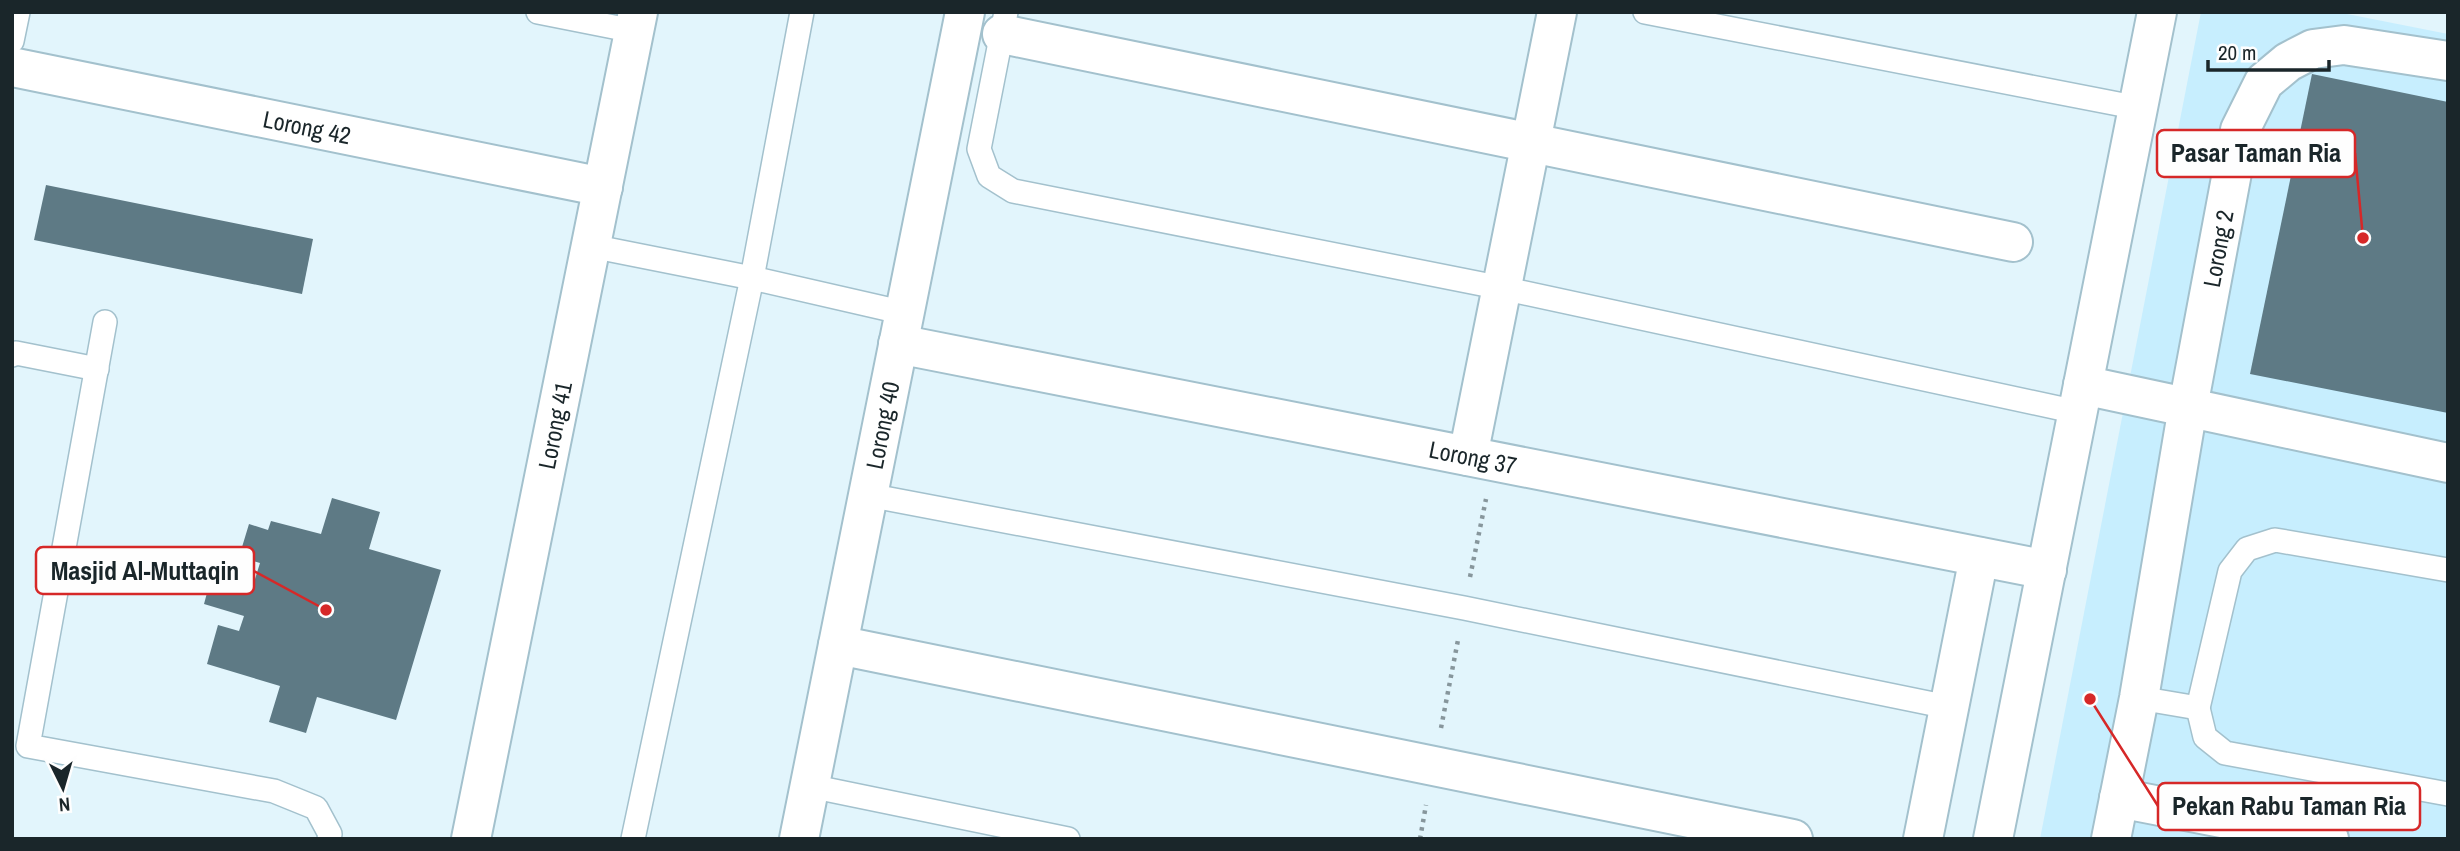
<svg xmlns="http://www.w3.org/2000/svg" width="2460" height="851" font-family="'Archivo Narrow',sans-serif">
  <rect width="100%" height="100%" fill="#e2f5fc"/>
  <!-- built -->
  <path fill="#c7eefe" d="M2201,12H2337L2448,34V839H2040Z"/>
  <!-- building -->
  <g fill="#5e7a85">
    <path d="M2312,74L2448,102V413L2250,374Z"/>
    <path d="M46,185L313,239L302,294L34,240Z"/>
    <path d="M332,498L380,512L369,549L441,570L396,720L317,697L306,733L269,722L280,686L207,664L218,625L239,631L244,616L204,604L214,567L255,579L260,563L239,557L249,524L268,530L271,521L321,534Z"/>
  </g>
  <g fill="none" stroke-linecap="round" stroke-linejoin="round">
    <defs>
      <g id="service">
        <path d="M538,12L634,31"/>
        <path d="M1006,12L979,149L989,176L1013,191L1502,288L2077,412"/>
        <path d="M1645,12L2139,108"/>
        <path d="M12,41L18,12"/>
        <path d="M591,246L752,278L905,313"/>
        <path d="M105,322L28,746L274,791L316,808L330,834L329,839"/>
        <path d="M12,355L16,353L97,369"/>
        <path d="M868,495L1464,608L1948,707"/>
        <path d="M2139,698L2198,708L2230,571L2247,549L2275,540L2448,570"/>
        <path d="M2198,708L2205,737L2225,753L2448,794"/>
        <path d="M810,786L1068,839"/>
        <path d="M633,839L752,278L802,12"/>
      </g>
      <g id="minor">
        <path d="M1002,34L2013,242"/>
        <path id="s1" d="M12,67L603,187"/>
        <path id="s2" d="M898,344L2047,570"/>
        <path d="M2083,385L2448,463"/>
        <path d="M1468,456L1557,12"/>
        <path d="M838,645L1793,839"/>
        <path d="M2119,798L2329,839"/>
        <path id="s3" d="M471,839L638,12"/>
        <path id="s4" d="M799,839L965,12"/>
        <path d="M1923,839L1979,557"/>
        <path d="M1993,839L2157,12"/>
        <path id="s5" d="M2111,839L2139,698L2188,407L2240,130L2264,82L2288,62L2313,49L2344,45L2448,61"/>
      </g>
    </defs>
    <!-- service casing -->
    <use href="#service" stroke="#a3c1cd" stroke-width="26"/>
    <!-- minor casing -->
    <use href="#minor" stroke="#a3c1cd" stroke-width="42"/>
    <!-- path -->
    <g stroke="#87969c" stroke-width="4.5" stroke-dasharray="3.5 5" stroke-linecap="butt">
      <path d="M1470,577L1486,499"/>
      <path d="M1441,728L1458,640"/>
      <path d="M1420,839L1426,805"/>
    </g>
    <!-- service -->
    <use href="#service" stroke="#fff" stroke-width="23"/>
    <!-- minor -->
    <use href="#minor" stroke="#fff" stroke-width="38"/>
  </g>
  <g text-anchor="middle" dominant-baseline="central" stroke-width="5" stroke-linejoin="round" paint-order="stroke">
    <!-- street labels -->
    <g font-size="24" fill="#1a262a" stroke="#fefefe">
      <text stroke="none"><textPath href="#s1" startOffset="301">Lorong 42</textPath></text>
      <text stroke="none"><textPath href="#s5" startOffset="600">Lorong 2</textPath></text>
      <text stroke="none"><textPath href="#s3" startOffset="422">Lorong 41</textPath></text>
      <text stroke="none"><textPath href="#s4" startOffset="422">Lorong 40</textPath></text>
      <text stroke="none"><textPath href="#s2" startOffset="586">Lorong 37</textPath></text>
    </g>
  </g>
  <!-- callouts -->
  <path fill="none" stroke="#d62828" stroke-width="2.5" d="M2363 238L2355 153M326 610L254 571M2090 699L2158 806"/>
  <g fill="#d62828" stroke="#fefefe" stroke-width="2.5">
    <circle cx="2363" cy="238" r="7"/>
    <circle cx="326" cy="610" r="7"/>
    <circle cx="2090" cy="699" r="7"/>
  </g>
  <g fill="#fefefe" stroke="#d62828" stroke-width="2.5">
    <rect x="2157" y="130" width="198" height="47" rx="7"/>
    <rect x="36" y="547" width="218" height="47" rx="7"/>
    <rect x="2158" y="783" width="262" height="47" rx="7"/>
  </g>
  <g font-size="26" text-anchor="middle" font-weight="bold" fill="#1a262a">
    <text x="2256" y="162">Pasar Taman Ria</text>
    <text x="145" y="580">Masjid Al-Muttaqin</text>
    <text x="2289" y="815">Pekan Rabu Taman Ria</text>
  </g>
  <!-- border -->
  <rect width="2460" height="851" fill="none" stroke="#1a262a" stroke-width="28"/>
  <!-- north arrow -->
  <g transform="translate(63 788) rotate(175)" stroke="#fefefe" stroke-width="5" paint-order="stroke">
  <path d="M0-5L12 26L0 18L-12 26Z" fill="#1a262a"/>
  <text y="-10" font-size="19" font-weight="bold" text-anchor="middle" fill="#1a262a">N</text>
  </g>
  <!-- scale -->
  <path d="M2208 60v10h121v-10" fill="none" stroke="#1a262a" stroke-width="3.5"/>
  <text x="2218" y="60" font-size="21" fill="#1a262a" stroke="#fefefe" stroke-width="5" paint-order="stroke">20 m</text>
</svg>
